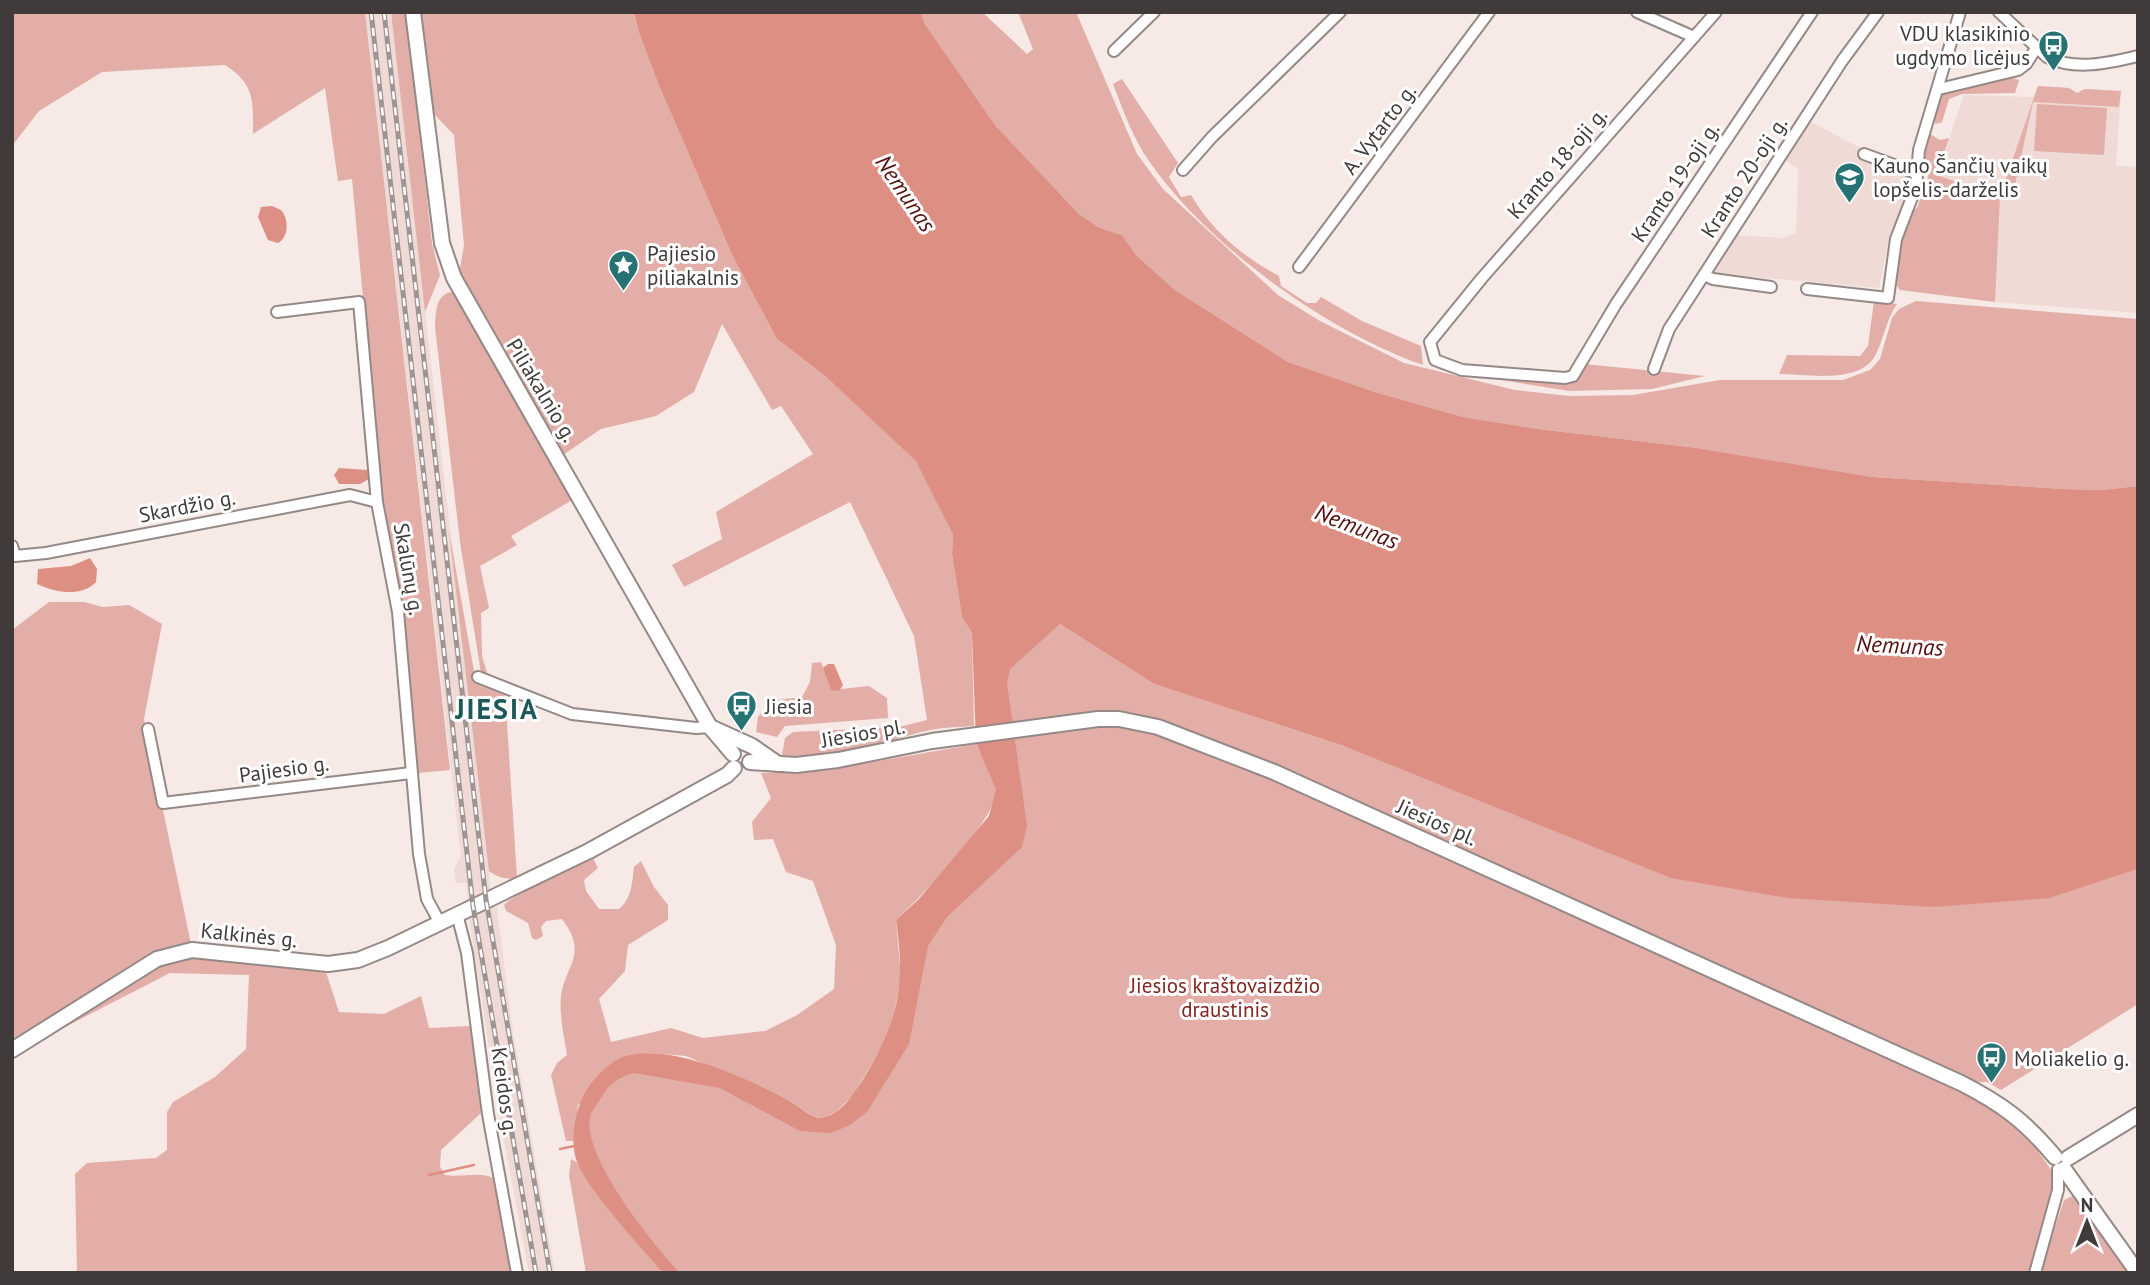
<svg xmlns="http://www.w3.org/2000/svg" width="2150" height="1285" font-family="'PT Sans',sans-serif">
  <rect width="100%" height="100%" fill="#f6e9e6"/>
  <!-- built -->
  <g fill="#f0dad6">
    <path d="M365,12H391L489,871L490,892L468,901L466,883H456L454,869L461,856Z"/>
    <path d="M2038,86L2069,88L2077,93L2085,89L2121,91L2116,166L2138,167V313L1995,302V271L1936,175L1964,95L2033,97Z"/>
    <path d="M1809,121L1914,176L1889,239L1879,288L1710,273L1734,235L1784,238L1796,233L1798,169L1783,159Z"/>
    <path d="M492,905L497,908L513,1033L555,1273H529L499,1114L469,917Z"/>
  </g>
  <!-- green -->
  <g fill="#e2aea7">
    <path d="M12,12H365L450,770L418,773L403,604L380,483L352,179L338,181L325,88L253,134C253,101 255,84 225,65L102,72L39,111L12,146Z"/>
    <path d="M391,12H406L432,243L440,275L425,312Z"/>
    <path d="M420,12H634L639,33L658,83L733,257L777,339L825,376L917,461L953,535L952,554L962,617L972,633L974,726C960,727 945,727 930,730C899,736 808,772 782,755L785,738L793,732L899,727L927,720L914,636L850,502L684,587L672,565L722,539L716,512L813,454L781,406L772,410L722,324L694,392L656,416L601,429L563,455L459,275L464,245L454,135L432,112Z"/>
    <path d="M921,12H982L1027,54L1033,49L1018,12H1076L1137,154L1163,189L1278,295L1320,321L1404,363L1515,390L1569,396L1633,395L1720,380H1843L1870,370L1880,359L1892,318L1899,309L1916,301L2138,319V486L2102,490L2064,489L1873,477L1697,448L1539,429L1463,417L1375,392L1288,362L1175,290L1137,256L1122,235L1100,228L1079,214L995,125L925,24Z"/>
    <path d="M2006,76L2019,80L2015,93L1962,94L1949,99L1942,122L1936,124L1933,121L1941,94Z"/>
    <path d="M1122,79L1178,163L1169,177L1181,197L1191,195C1212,231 1242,256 1279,276L1281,286L1307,303H1316L1321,297L1362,321L1421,346L1423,365C1326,331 1207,245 1149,161C1133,138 1123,110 1113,84Z"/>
    <path d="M2038,86L2069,88L2077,93L2085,89L2121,91L2119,107L2033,102L2013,194L2000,196L1995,302L1900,290C1883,271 1903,231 1911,210L1917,208L1928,178L1923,152L1930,134L1940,140L1949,138L1936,175L2000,196Z"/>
    <path d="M2037,104L2107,108L2104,155L2034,151Z"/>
    <path d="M450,292L457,295L574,499L511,536L517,545L480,566L489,608L481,613L482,656L489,679L481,673L460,542L435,327C436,313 435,297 450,292Z"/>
    <path d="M1874,301L1897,304C1886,320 1884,338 1876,354C1861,385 1807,374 1779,374L1787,355L1860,356L1868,346Z"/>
    <path d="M1584,364L1705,376L1652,389L1569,391L1453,372L1571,384Z"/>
    <path d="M449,531L475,677L505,692L517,878C506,880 498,877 489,871Z"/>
    <path d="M49,602H84L103,607L129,605L162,624L144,719L191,944L161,951L12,1042V630Z"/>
    <path d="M1060,624L1154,684L1344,746L2050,898L2138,869V1004L2001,1090L1987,1082H1976L1933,1062L1934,1077L1998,1108L2026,1134L2054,1174L2058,1190L2035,1273H672L590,1169L585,1114L619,1069L676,1064L802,1126L836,1123L885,1070L914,954L1005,831L989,682Z"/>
    <path d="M821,662L832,690L869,686L887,698L888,718L785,726L777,737L756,732L758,717L770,701L802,697L810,682L812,663Z"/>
    <path d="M976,744C982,757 993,774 996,788C1000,817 919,899 896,920L901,978L890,1033L853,1095L836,1112L823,1118L812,1116L794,1103L686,1056L650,1053L578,1105L574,1141H566L551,1075L557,1063L567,1055C564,1036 559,1015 561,996C565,966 589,954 562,919L546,921L541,927L543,936L536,940L532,938L528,923L506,911L504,905L508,901L591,854L598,868L584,880L586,891L599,909H619C632,898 632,883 634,867L641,861L654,887L668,905V920L628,945L625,971L599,999L611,1042L671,1028L703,1038L765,1031L797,1015L834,989L836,945L813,881L786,872L773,839L754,840L752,822L771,798L761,773L827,770Z"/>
    <path d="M188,955L325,969L339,1012L384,1014L421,996L429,1028L470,1026L481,1113L441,1150L440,1167L445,1175C461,1178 480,1171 493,1178L513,1273H77L75,1174L87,1163L156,1158L167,1150V1112L173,1102L215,1077L246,1049L249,975L170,973L63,1028L66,1020L170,960Z"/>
    <path d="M571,1159L578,1163L610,1211L663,1273H586L569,1175Z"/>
    <path d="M2075,1195L2129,1273H2040L2064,1200Z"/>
  </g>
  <!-- water -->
  <g fill="#de8f84">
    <path d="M634,12H921L925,24L995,125L1079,214L1100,228L1122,235L1137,256L1175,290L1288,362L1375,392L1463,417L1539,429L1697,448L1873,477L2064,489L2102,490L2138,486V869L2050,898L1933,907L1788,898L1671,878L1344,746L1154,684L1060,624L1010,669L1007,683L1027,826L1022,847L947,917L928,946L909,1044L867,1112L850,1125L831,1133L800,1131L720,1088L634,1073C618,1077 609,1084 601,1098C598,1103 591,1111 590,1117C582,1157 653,1244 680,1273H663C641,1247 586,1189 576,1159C570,1140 575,1110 585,1093C592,1080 609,1062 623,1057C670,1041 751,1080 793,1103C803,1108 812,1121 825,1117C842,1113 853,1094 862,1081C898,1022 906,988 896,920L919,899L989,816L996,789L976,743L972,633L962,617L952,554L953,535L916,461L825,376L777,339L733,257L658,83L639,33Z"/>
    <path d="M272,206L281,210C289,219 289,237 278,243L268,240L258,217L261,207Z"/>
    <path d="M339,468L367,470L369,479L360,484H339L334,475Z"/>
    <path d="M90,558L97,569L96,582C81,598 54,592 37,584L38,569L71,566Z"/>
    <path d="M828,664H834L843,685L839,691L831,690L823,668Z"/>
  </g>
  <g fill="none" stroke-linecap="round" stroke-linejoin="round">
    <!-- stream -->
    <g stroke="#de8f84" stroke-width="2.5">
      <path d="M560,1149L574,1146"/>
      <path d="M429,1175L474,1165"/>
    </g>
    <defs>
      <g id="minor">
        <path d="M1637,12L1694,37"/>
        <path d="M1716,12L1482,278L1430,342L1435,360L1462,370L1565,378L1573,376L1616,304L1812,12"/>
        <path d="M1999,12L2047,57C2075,71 2109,63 2138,56"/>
        <path d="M1114,51L1154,12"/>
        <path d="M1939,89L2018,70L2026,64L2037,47"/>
        <path d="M1864,154L1916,173"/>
        <path d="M1183,170L1212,137L1340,12"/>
        <path d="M1299,267L1489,12"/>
        <path d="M1704,275L1713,279L1771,287"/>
        <path d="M1807,289L1888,298L1896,239L1916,187L1919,150L1960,12"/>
        <path d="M277,312L359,302L377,502L398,612L419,854L427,899L440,923"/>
        <path d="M1654,369L1669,329L1842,61L1878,12"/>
        <path d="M12,546L15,556L46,553L350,495L377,502"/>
        <path d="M478,677L572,714L696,728L710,727"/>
        <path d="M148,729L163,803L411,773"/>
        <path d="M457,914L467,953L488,1114L517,1273"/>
        <path d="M2035,1273L2058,1190V1169"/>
      </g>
      <g id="major">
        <path d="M413,12L442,243L454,278L710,727L733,754"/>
        <path d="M710,727L752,746L778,764"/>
        <path d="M750,762L796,765L838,760L932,741L1098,719H1119L1158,727L1274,772L1961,1083C2002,1104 2025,1121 2055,1157"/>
        <path d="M12,1050L157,959L192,950L328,964L358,960L388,948L589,851L727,775L734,768"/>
        <path d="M2068,1158L2138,1115"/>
        <path d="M2064,1169L2138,1273"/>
      </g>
    </defs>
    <!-- minor casing -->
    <use href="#minor" stroke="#958987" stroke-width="14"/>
    <!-- major casing -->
    <use href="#major" stroke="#958987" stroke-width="18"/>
    <!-- minor -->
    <use href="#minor" stroke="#fff" stroke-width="10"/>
    <!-- major -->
    <use href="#major" stroke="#fff" stroke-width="14"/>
    <defs>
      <g id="rail">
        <path d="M371,12L473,906L536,1273"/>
        <path d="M384,12L486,900L550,1273"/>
      </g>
    </defs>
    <!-- rail casing -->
    <use href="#rail" stroke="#9e9593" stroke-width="5"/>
    <!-- rail -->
    <use href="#rail" stroke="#fff" stroke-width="2.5" stroke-dasharray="8" stroke-linecap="butt"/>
  </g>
  <!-- icons -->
  <defs>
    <symbol id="bus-pin" viewBox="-11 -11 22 30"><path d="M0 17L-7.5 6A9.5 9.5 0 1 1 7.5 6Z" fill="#277272" stroke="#fff"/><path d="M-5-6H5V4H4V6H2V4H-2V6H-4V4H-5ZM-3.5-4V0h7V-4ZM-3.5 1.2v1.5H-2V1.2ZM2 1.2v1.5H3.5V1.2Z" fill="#fff"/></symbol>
    <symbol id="school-pin" viewBox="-11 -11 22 30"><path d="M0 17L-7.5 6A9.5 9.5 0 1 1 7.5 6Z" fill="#277272" stroke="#fff"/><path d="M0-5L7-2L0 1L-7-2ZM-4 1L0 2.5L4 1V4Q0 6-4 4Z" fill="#fff"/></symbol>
    <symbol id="sight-pin" viewBox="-11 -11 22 30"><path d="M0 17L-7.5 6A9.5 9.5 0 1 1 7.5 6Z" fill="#277272" stroke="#fff"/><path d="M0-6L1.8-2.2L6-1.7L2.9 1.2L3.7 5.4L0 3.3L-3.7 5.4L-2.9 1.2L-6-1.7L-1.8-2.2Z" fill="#fff"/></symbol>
  </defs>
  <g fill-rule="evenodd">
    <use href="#bus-pin" x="2036" y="28" width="35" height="47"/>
    <use href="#school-pin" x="1832" y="160" width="35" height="47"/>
    <use href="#sight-pin" x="606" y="248" width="35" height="47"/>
    <use href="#bus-pin" x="724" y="688" width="35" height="47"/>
    <use href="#bus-pin" x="1974" y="1040" width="35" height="47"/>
  </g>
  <g text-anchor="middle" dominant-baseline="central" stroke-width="6" stroke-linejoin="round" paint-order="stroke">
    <!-- poi labels -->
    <g font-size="21" fill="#403b3a" stroke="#fff" text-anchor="start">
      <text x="2030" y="33" text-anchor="end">VDU klasikinio<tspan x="2030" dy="24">ugdymo licėjus</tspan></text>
      <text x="1873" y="165">Kauno Šančių vaikų<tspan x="1873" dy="24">lopšelis-darželis</tspan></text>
      <text x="647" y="253">Pajiesio<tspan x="647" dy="24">piliakalnis</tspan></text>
      <text x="765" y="706">Jiesia</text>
      <text x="2014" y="1058">Moliakelio g.</text>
    </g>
    <!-- street labels -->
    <g font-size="21" fill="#403b3a" stroke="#fff">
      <text transform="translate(1379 129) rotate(-53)">A. Vytarto g.</text>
      <text transform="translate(1557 163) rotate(-49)">Kranto 18-oji g.</text>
      <text transform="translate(1744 177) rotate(-57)">Kranto 20-oji g.</text>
      <text transform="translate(1675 182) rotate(-56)">Kranto 19-oji g.</text>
      <text transform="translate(542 390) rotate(59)">Piliakalnio g.</text>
      <text transform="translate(187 506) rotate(-11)">Skardžio g.</text>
      <text transform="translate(409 569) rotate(80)">Skalūnų g.</text>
      <text transform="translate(863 733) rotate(-10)">Jiesios pl.</text>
      <text transform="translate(284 769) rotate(-8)">Pajiesio g.</text>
      <text transform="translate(1437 822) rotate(24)">Jiesios pl.</text>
      <text transform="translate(249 935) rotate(6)">Kalkinės g.</text>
      <text transform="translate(505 1091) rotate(82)">Kreidos g.</text>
    </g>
    <!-- park labels -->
    <g font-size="21" fill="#81251e" stroke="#fff">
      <text x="1225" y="985">Jiesios kraštovaizdžio<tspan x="1225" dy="24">draustinis</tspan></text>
    </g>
    <!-- water labels -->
    <g font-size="23" font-style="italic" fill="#550f0b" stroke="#fff">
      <text transform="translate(906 193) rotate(56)">Nemunas</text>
      <text transform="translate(1357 526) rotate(21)">Nemunas</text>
      <text transform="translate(1900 645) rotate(3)">Nemunas</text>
    </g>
    <!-- district labels -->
    <g font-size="28" font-weight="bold" letter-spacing="2" fill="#1e5959" stroke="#fff">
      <text x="497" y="708">JIESIA</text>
    </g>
  </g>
  <!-- border -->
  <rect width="2150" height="1285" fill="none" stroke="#403b3a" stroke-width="28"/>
  <!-- north arrow -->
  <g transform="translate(2087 1222)" stroke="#ffffff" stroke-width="5" paint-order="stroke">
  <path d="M0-5L12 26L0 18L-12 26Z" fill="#403b3a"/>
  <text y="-10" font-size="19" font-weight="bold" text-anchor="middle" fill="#403b3a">N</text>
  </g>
</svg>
